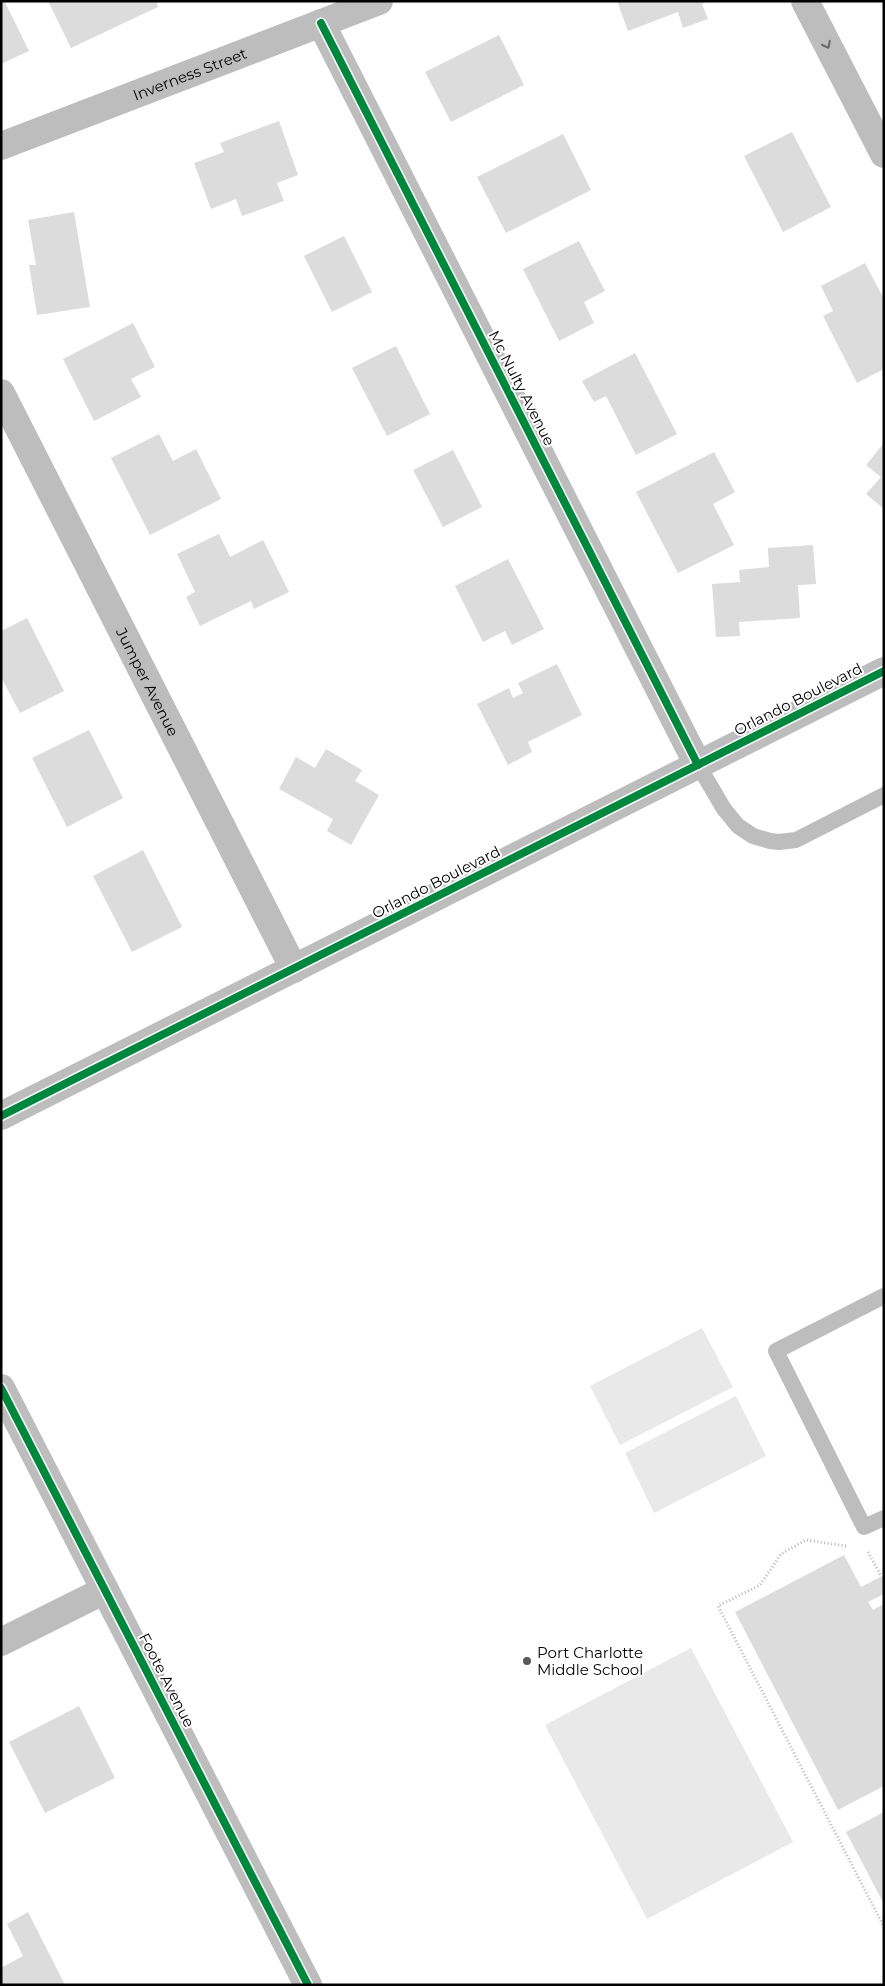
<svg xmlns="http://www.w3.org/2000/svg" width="885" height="1986" font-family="Montserrat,sans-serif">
  <rect width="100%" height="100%" fill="#fff"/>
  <!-- green -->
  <g fill="#e9e9e9">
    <path d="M702,1328L733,1387L620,1445L590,1386Z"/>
    <path d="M736,1396L766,1456L654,1513L625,1453Z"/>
    <path d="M691,1648L793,1842L647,1919L545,1725Z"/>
  </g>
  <!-- building -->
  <g fill="#dcdcdc">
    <path d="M48,1H156L158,7L71,48Z"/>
    <path d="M617,1H709L702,4L708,19L683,28L678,12L628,31Z"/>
    <path d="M5,2L29,51L1,64V4Z"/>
    <path d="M499,35L524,85L451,122L425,72Z"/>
    <path d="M279,121L298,175L277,183L284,201L242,216L236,199L211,209L194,163L224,152L220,143Z"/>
    <path d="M792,132L831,207L783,232L744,156Z"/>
    <path d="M563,134L591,190L506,233L477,177Z"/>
    <path d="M74,212L90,307L37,315L29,265H36L28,220Z"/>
    <path d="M344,236L372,292L332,312L304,256Z"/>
    <path d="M579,241L605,291L584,302L594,323L559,341L523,269Z"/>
    <path d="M865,263L884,299V369L857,383L823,316L833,311L821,286Z"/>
    <path d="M133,323L155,367L131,379L141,397L94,421L63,359Z"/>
    <path d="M396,346L430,414L387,436L352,368Z"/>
    <path d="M635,353L677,434L636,455L606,396L594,402L582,381Z"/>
    <path d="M159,434L173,461L196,449L221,499L150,535L111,458Z"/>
    <path d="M884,443V509L866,494L881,477L866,465Z"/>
    <path d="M453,450L482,507L443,527L413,470Z"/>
    <path d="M714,452L735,492L713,504L734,545L678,573L636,492Z"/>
    <path d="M219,534L230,557L263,540L289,592L254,609L251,601L200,626L186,597L195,592L177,554Z"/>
    <path d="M813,545L816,584L798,585L800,618L739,622L740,636L716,637L712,584L740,582L739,570L769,567L768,548Z"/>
    <path d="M508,559L544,629L512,645L505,631L483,642L455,586Z"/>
    <path d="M27,618L64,691L20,713L1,677V631Z"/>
    <path d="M557,664L582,715L528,742L532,752L508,765L477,704L509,688L513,698L523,693L518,683Z"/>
    <path d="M89,730L123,798L67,827L32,758Z"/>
    <path d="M326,749L362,770L355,781L379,795L351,845L327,831L333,819L279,789L296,757L315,768Z"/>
    <path d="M143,850L182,927L132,952L93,876Z"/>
    <path d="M844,1555L861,1587L884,1575V1594L868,1602L873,1610L884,1604V1786L838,1810L735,1612Z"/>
    <path d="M79,1706L115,1778L45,1813L9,1742Z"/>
    <path d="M884,1812V1904L846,1832Z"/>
    <path d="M28,1912L65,1985H1V1968L23,1956L7,1924Z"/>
  </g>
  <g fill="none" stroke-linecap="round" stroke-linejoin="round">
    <!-- path -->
    <g stroke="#b8b8b8" stroke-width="3" stroke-dasharray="1 2.5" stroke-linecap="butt">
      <path d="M846,1546L806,1540L781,1554L760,1585L718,1606L884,1927"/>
      <path d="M868,1552L881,1576"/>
    </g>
    <!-- service -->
    <g stroke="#bdbdbd" stroke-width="16">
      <path d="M698,765L724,809L738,826L753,836L770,841L779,842L796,840L884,795"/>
      <path d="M884,1296L776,1351L864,1527L884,1518"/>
    </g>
    <!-- minor -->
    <g stroke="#bdbdbd" stroke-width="28">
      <path d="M321,23L698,765"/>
      <path id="s1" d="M1,146L379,1"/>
      <path id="s2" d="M1,393L294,969"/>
      <path d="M1,1388L308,1985"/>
      <path d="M1,1642L105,1590"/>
    </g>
    <!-- tertiary -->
    <g stroke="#bdbdbd" stroke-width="28">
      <path d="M805,1L884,154"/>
      <path d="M1,1116L884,671"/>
    </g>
    <defs>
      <g id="cycleway">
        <path d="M321,23L698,765"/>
        <path d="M1,1116L884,671"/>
        <path d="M1,1388L308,1985"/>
      </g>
    </defs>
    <!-- cycleway casing -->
    <use href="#cycleway" stroke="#fff" stroke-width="11"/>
    <!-- cycleway -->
    <use href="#cycleway" stroke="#00873e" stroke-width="8"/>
  </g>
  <!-- one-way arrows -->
  <defs><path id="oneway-chevron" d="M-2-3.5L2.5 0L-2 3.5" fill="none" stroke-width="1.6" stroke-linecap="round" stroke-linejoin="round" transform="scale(1.25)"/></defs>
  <use stroke="#686868" href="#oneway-chevron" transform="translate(827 45) rotate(63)"/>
  <!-- markers -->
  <circle fill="#595959" stroke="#fff" stroke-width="2" cx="527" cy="1661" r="5"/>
  <g text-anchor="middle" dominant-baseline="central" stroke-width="4" stroke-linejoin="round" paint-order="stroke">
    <!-- street labels -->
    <g font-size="15" fill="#000" stroke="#fff">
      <text stroke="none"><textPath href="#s1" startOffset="202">Inverness Street</textPath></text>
      <text transform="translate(522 388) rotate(63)">Mc Nulty Avenue</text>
      <text stroke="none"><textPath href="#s2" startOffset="324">Jumper Avenue</textPath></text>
      <text transform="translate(798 699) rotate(-27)">Orlando Boulevard</text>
      <text transform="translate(436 882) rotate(-27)">Orlando Boulevard</text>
      <text transform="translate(167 1680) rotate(63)">Foote Avenue</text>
    </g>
    <!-- poi labels -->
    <g font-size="15" fill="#000" stroke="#fff" text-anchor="start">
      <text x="537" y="1652">Port Charlotte<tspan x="537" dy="17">Middle School</tspan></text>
    </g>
  </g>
  <!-- border -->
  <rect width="885" height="1986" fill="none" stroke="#000000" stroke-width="5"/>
</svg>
